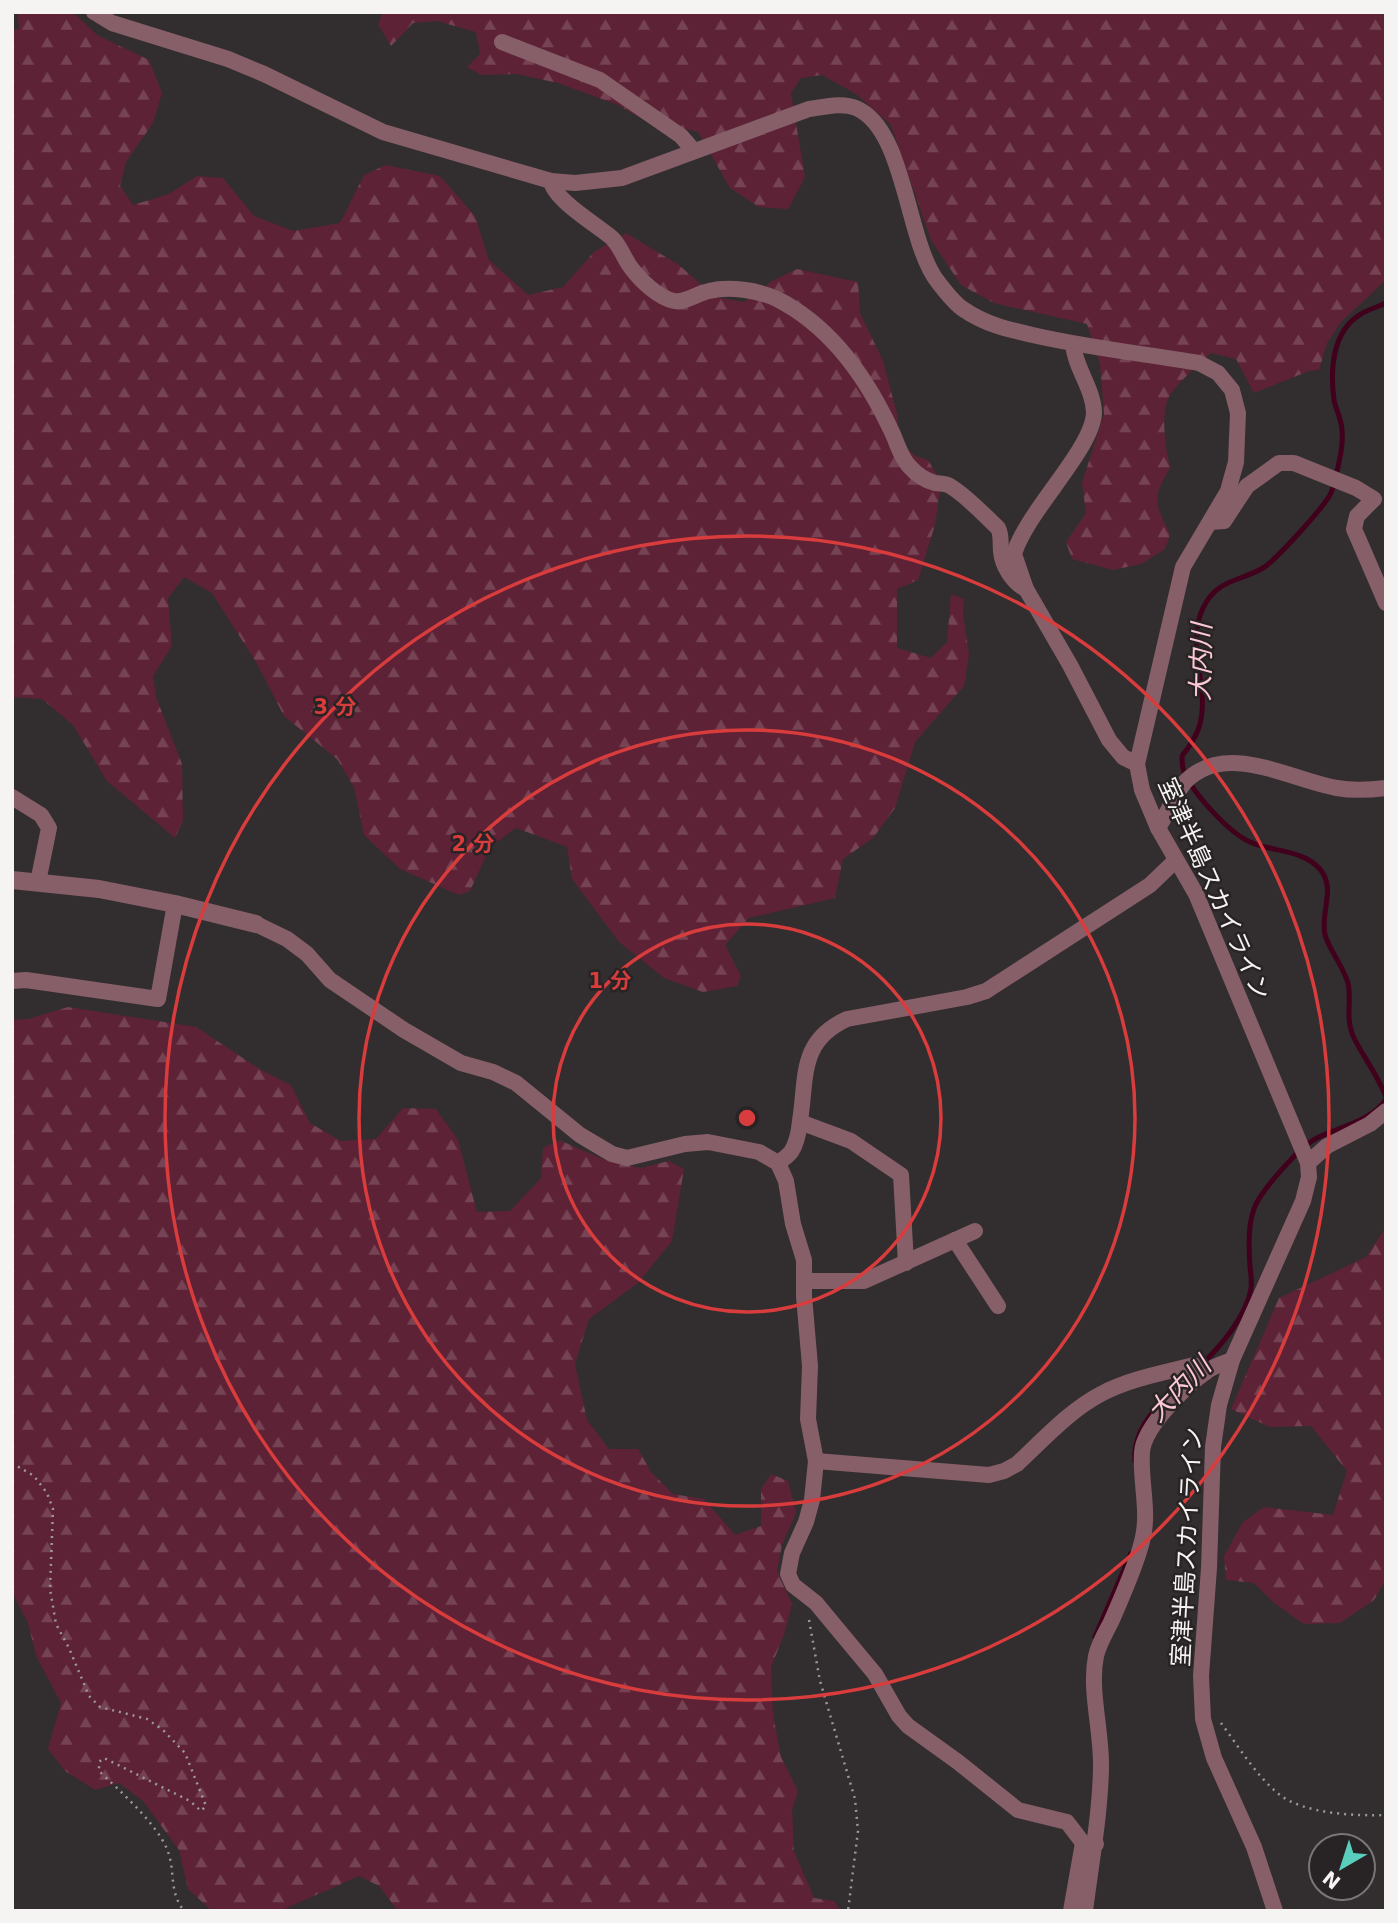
<svg xmlns="http://www.w3.org/2000/svg" width="1398" height="1923" font-family="'DejaVu Sans','Noto Sans JP',sans-serif">
  <defs>
    <pattern id="forest-firs" width="22" height="20" patternUnits="userSpaceOnUse" patternTransform="scale(1.75)"><rect width="22" height="20" fill="#5d2235"/><path d="M5 1l3.5 6h-7zM16 11l3.5 6h-7z" fill="#754353"/></pattern>
  </defs>
  <rect width="100%" height="100%" fill="#322d2e"/>
  <!-- forest -->
  <g fill="url(#forest-firs)">
    <path d="M17,12H73L97,35L149,60L162,93L153,123L126,162L120,186L133,205L169,194L197,176L223,178L254,216L293,231L340,223L364,175L386,165L440,176L475,216L489,260L528,295L563,287L594,252L626,233L679,265L715,297L744,302L772,281L797,269L858,282L860,313L883,361L897,414L900,441L915,456L928,460L941,482L935,525L918,580L897,589V648L931,658L947,642L951,594L964,599L963,614L969,654L964,686L915,742L895,808L873,838L843,859L835,898L749,918L725,945L741,976L737,986L703,992L664,978L619,942L572,879L567,847L516,828L490,847L470,891L459,895L400,869L364,835L354,787L337,759L284,716L256,662L212,593L184,577L168,598L172,646L153,676L156,697L182,764L183,821L175,838L107,781L73,725L42,699L12,697V30L19,29Z"/>
    <path d="M383,12H1386V280L1341,322L1327,343L1319,370L1309,371L1254,393L1236,359L1211,353C1199,365 1171,387 1167,402C1161,423 1166,447 1170,468C1151,501 1155,501 1170,535L1165,549L1141,564L1113,570L1072,559L1066,542L1086,513L1082,483L1104,414L1100,364L1087,324L994,303L961,285L931,240L891,125L856,94L822,75L801,78L791,93L805,177L788,209L759,207L730,188L698,132L678,127L670,135L618,105L558,83L516,74L481,75L467,67L480,54L476,32L437,21L413,23L391,46L378,24Z"/>
    <path d="M68,1007L196,1027L261,1070L291,1085L310,1123L341,1141L376,1139L403,1108L436,1109L458,1140L477,1212L510,1211L541,1178L543,1148L559,1140L605,1160L640,1168L669,1161L684,1169L672,1241L638,1283L589,1319L575,1364L587,1420L609,1449H638L651,1472L673,1494L704,1499L735,1535L761,1526V1489L771,1474L788,1481L796,1513L782,1545L777,1571L792,1604L785,1632L771,1667L773,1715L781,1757L798,1791L792,1810L794,1851L814,1898L834,1901L841,1911H398L379,1886L359,1876L280,1911H212L188,1889L179,1850L143,1801L119,1783L95,1790L65,1771L48,1749L61,1703L36,1656L28,1623L12,1592V1020L28,1019Z"/>
    <path d="M1386,1227V1579L1374,1600L1340,1623L1304,1624L1274,1603L1254,1583L1226,1580L1224,1556L1243,1522L1264,1507L1333,1515L1347,1471L1311,1426L1270,1427L1231,1409L1279,1298L1366,1257Z"/>
  </g>
  <g fill="none" stroke-linecap="round" stroke-linejoin="round">
    <!-- stream -->
    <g stroke="#41001c" stroke-width="5">
      <path d="M1386,303C1378,307 1369,309 1361,314C1332,331 1330,370 1334,400C1336,410 1342,420 1342,431C1343,441 1341,453 1339,462C1337,472 1335,484 1331,493C1325,506 1275,561 1263,568C1239,582 1217,579 1203,608C1185,646 1210,686 1200,724C1197,736 1190,746 1182,756C1182,761 1182,767 1184,772C1193,793 1228,832 1250,842C1272,852 1301,849 1319,868C1337,888 1320,911 1325,935C1329,949 1343,966 1348,983C1352,1000 1345,1017 1353,1036C1363,1057 1378,1075 1386,1097"/>
      <path d="M1202,1364C1222,1345 1246,1316 1251,1289C1252,1282 1251,1274 1250,1267C1249,1246 1247,1224 1256,1204C1265,1187 1300,1146 1317,1138C1339,1127 1372,1121 1386,1099"/>
      <path d="M1135,1461C1133,1438 1147,1417 1162,1402"/>
      <path d="M1095,1637L1131,1553"/>
    </g>
    <!-- path -->
    <g stroke="#9c9999" stroke-width="2.5" stroke-dasharray="2 5" stroke-linecap="butt">
      <path d="M12,1463L34,1476L47,1493L53,1509L50,1589L56,1624L69,1648L89,1696L100,1707L147,1719L163,1730L185,1753L206,1806L201,1811L190,1801L104,1758L99,1762V1771C120,1791 156,1823 167,1849C176,1871 168,1890 184,1911"/>
      <path d="M809,1620L820,1681L855,1799L858,1831L848,1911"/>
      <path d="M1221,1723C1239,1747 1256,1776 1280,1795C1305,1814 1355,1816 1386,1815"/>
    </g>
    <!-- minor -->
    <g stroke="#875f69" stroke-width="16">
      <path d="M94,12L112,23L228,59L264,74L383,132L551,181L575,183L622,178L809,109C824,107 842,102 856,108C906,129 906,242 938,282C945,291 954,303 963,309C986,325 1010,330 1037,336C1091,348 1145,354 1199,363L1218,373L1232,390L1238,413L1236,462L1228,491L1183,567L1137,764L1142,790L1158,828L1196,894L1308,1163L1309,1177L1303,1201L1232,1360L1219,1405L1213,1447L1209,1568L1201,1676L1203,1719L1214,1758L1254,1847L1275,1911"/>
      <path d="M502,42L600,80L681,136L694,151"/>
      <path d="M551,181C554,200 597,225 612,238C621,247 624,259 632,269C641,281 659,298 674,301C685,303 698,293 709,291C729,286 758,290 777,299C830,326 865,375 890,428C897,441 899,455 909,466C916,474 924,480 935,483C941,484 945,483 950,486C968,497 983,514 998,528C1002,536 1000,542 1001,551C1002,566 1013,583 1026,589"/>
      <path d="M1073,344C1075,368 1093,388 1094,412C1094,448 1026,512 1014,554L1026,589L1070,665L1109,740L1123,757L1137,764"/>
      <path d="M1211,522L1224,521L1247,486L1279,463H1294L1356,488L1374,499L1357,516L1354,529L1386,603"/>
      <path d="M12,797L41,815L49,828L38,882"/>
      <path d="M1158,828C1167,815 1175,793 1185,782C1226,740 1290,780 1337,788C1353,791 1370,790 1386,788"/>
      <path d="M256,924L287,939L307,954L330,980L404,1030L461,1063L493,1072L516,1083L580,1135L612,1154L627,1158L685,1144L708,1142L759,1152L778,1163L786,1181L793,1224L804,1260V1296L810,1366L808,1419L816,1461L812,1500L806,1522L792,1553L788,1574L793,1585L816,1603L835,1626L875,1674L899,1716L908,1726L958,1762L1018,1810L1067,1822L1083,1843L1096,1844"/>
      <path d="M12,981L26,980L158,999L175,904"/>
      <path d="M800,1122L851,1141L901,1175L906,1263"/>
      <path d="M778,1163C782,1160 788,1156 791,1152C797,1143 799,1131 800,1121C807,1076 799,1041 847,1019L967,997L986,991L1150,885L1176,860"/>
      <path d="M1308,1163L1327,1146L1370,1124L1386,1111"/>
      <path d="M955,1240L998,1306"/>
      <path d="M805,1281H864L975,1231"/>
      <path d="M816,1461L989,1475L1004,1471L1017,1464C1043,1440 1070,1410 1101,1394C1129,1379 1163,1373 1194,1365L1203,1368L1206,1372"/>
      <path d="M1071,1911L1083,1843"/>
      <path d="M1085,1911C1091,1863 1100,1816 1101,1768C1102,1731 1089,1691 1096,1656C1099,1643 1105,1634 1111,1622C1121,1599 1138,1562 1143,1537C1149,1510 1140,1480 1142,1452C1144,1426 1186,1386 1207,1371C1214,1366 1224,1363 1232,1360"/>
    </g>
    <!-- tertiary -->
    <path stroke="#875f69" stroke-width="18" d="M12,880L99,889L175,904L256,924"/>
  </g>
  <!-- distance rings -->
  <g fill="none" stroke="#d93c3c" stroke-width="3.5">
    <circle cx="747" cy="1118" r="194"/>
    <circle cx="747" cy="1118" r="388"/>
    <circle cx="747" cy="1118" r="582"/>
  </g>
  <g text-anchor="middle" dominant-baseline="central" stroke-width="5" stroke-linejoin="round" paint-order="stroke">
    <!-- street labels -->
    <g font-size="24" fill="#f6f3f3" stroke="#282324">
      <text transform="translate(1214 889) rotate(66)">室津半島スカイライン</text>
      <text transform="translate(1187 1547) rotate(-87)">室津半島スカイライン</text>
    </g>
    <!-- water labels -->
    <g font-size="26" font-style="italic" fill="#fdc9d6" stroke="#282324">
      <text transform="translate(1201 662) rotate(-89)">大内川</text>
      <text transform="translate(1179 1389) rotate(-46)">大内川</text>
    </g>
  </g>
  <circle cx="747" cy="1118" r="10" fill="#d93c3c" stroke="#282324" stroke-width="3.5"/>
  <g font-size="21" text-anchor="middle" font-weight="bold" fill="#d93c3c" stroke="#282324" stroke-width="5" stroke-linejoin="round" paint-order="stroke">
    <text x="335" y="714">3 分</text>
    <text x="473" y="851">2 分</text>
    <text x="610" y="988">1 分</text>
  </g>
  <!-- border -->
  <rect width="1398" height="1923" fill="none" stroke="#f6f3f3" stroke-width="28"/>
  <!-- north arrow -->
  <g transform="translate(1342 1867) rotate(219)"><circle r="33" fill="#282324" stroke="#7a7677" stroke-width="2"/>
  <path d="M0-5L12 26L0 18L-12 26Z" fill="#5acebd"/>
  <text y="-10" font-size="19" font-weight="bold" text-anchor="middle" fill="#f6f3f3">N</text>
  </g>
</svg>
